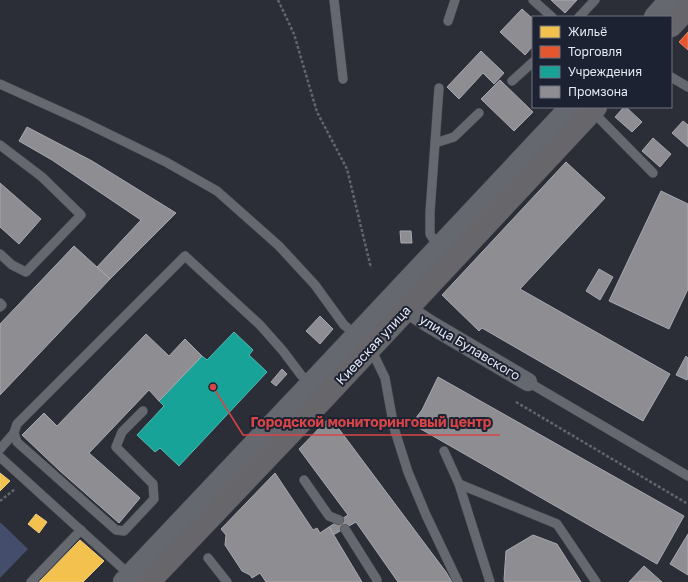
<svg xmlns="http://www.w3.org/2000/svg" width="688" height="582" font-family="'Golos Text',sans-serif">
  <rect width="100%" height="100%" fill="#2b2e37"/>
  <!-- green -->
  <path fill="#444e6c" d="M0,523H1L28,549L0,578Z"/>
  <!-- homes -->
  <g fill="#f2c14e" stroke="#eecd80">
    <path d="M0,473L10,481L0,491Z"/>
    <path d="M36,514L47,522L39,533L28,524Z"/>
    <path d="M80,540L104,561L83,582H39Z"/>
  </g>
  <!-- shops -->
  <path fill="#e4572e" stroke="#e5836a" d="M688,32V50L679,42Z"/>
  <!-- public -->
  <path fill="#17a398" stroke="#55b8b4" d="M234,332L253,350L249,355L267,372L179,466L160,448L155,452L137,435L164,406L159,401L202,356L207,360Z"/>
  <!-- industry -->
  <g fill="#8d8d92" stroke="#a8a9b0">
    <path d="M551,0H577L565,13Z"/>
    <path d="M522,9L533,19V46L525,55L500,32Z"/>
    <path d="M481,51L504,73L494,84L483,73L459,99L447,87Z"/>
    <path d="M500,80L533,112L514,131L481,99Z"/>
    <path d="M624,107H626L642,122L632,132L615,117Z"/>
    <path d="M683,121L688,125V147L672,133Z"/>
    <path d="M27,127L92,161L176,213L110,279L97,267L141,220L52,160L19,141Z"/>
    <path d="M653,138L671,154L660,167L642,151Z"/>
    <path d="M566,162L605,198L520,289L670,374L643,421L482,328L479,331L442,295Z"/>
    <path d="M0,183L41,219L19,244L0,227Z"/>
    <path d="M661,191L688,204V289L669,329L609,301Z"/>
    <path d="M400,231H411L412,243H401Z"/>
    <path d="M74,246L110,279L0,395V324Z"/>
    <path d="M599,269L613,277L600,300L586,291Z"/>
    <path d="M320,316L333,329L320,344L306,331Z"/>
    <path d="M146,334L169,356L185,339L202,356L159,401L149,390L89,453L140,498L119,523L60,471L22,435L44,413L57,426Z"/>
    <path d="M686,356L688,358V378L687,380L676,375Z"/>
    <path d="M282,369L287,374L276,386L271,382Z"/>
    <path d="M438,377L684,516L657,564L419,428L415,419L422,410Z"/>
    <path d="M330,417L446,572L452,582H398L356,522L333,535L329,527L348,515L299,449Z"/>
    <path d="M275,473L313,530L317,528L320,533L329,527L362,582H266L260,573L252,578L250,575L242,571L225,545L226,535L221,529Z"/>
    <path d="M688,534V575L670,564Z"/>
    <path d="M533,535L557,544L581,582H505L504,580L506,551Z"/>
    <path d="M644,566L662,582H629Z"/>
  </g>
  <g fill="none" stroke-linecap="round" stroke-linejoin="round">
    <defs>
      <g id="service">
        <path d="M334,0L343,79"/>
        <path d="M533,0L552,17"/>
        <path d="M579,17L595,0"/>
        <path d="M448,21L455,0"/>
        <path d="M671,77L688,87"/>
        <path d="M512,81L533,62"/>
        <path d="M0,84L82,121L166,162L217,191L279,246L315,285L344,325L358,336"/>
        <path d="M439,88L430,212V234L439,248"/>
        <path d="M592,111L653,173"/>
        <path d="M435,143L454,137L479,113"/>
        <path d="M0,145L42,177L81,215L26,272L12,265L0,254"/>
        <path d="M0,303L2,305L0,307"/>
        <path d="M371,349L385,378L394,428L408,472L426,515L458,582"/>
        <path d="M528,382L688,476"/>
        <path d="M143,411L122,432L116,447L153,484L154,499L124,531L116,530L17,442L14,433L17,424L185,256L260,325L283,351L301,375L312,385"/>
        <path d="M0,449L14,433"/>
        <path d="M444,451L459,484L490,582"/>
        <path d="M0,457L131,576"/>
        <path d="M304,480L329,516L339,520"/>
        <path d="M459,484L557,524L596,582"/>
        <path d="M345,529L377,580V582"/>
        <path d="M208,558L227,582"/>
        <path d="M31,582L81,530"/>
      </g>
      <path id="minor" d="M397,300L407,309L428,323L528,382"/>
      <g id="tertiary">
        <path d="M655,17L670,0"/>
        <path d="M124,582L311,384L571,107"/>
      </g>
      <g id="secondary">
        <path d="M671,26L688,8"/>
        <path d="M149,582L325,397L596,107"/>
      </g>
    </defs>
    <!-- service casing -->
    <use href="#service" stroke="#474951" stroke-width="10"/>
    <!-- minor casing -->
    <use href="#minor" stroke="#474951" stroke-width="19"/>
    <!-- tertiary casing -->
    <use href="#tertiary" stroke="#474951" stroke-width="23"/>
    <!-- secondary casing -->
    <use href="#secondary" stroke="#474951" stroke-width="23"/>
    <!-- path -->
    <g stroke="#62656c" stroke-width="2.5" stroke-dasharray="3 2" stroke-linecap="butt">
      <path d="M278,0L294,34L317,112L347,169L371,268"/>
      <path d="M516,402L688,504"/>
      <path d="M0,501L15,489"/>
    </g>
    <!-- service -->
    <use href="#service" stroke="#65686e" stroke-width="9"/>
    <!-- minor -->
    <use href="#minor" stroke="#65686e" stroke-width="18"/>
    <!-- tertiary -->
    <use href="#tertiary" stroke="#65686e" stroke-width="22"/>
    <!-- secondary -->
    <use href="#secondary" stroke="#66666b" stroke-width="22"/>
  </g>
  <g text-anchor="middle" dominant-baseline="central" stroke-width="4" stroke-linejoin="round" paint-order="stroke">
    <!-- street labels -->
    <g font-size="13" fill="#e6eaf5" stroke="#1c2231">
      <text transform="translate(373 345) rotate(-47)">Киевская улица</text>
      <text transform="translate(470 347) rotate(31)">улица Булавского</text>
    </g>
  </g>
  <!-- callouts -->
  <path fill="none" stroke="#d84547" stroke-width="1.5" d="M213 387L243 435H500"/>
  <circle fill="#d84547" stroke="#1c2231" stroke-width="1.5" cx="213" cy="387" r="4"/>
  <g font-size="14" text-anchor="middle" font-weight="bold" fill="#d84547" stroke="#1c2231" stroke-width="4" stroke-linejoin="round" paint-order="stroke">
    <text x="371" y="427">Городской мониторинговый центр</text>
  </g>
  <!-- legend -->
  <rect x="532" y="16" width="140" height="92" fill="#1c2231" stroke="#6d727f"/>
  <rect x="540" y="26" width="20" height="12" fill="#f2c14e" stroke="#6d727f"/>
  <text x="568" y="36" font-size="12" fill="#e6eaf5">Жильё</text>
  <rect x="540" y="46" width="20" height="12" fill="#e4572e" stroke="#6d727f"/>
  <text x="568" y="56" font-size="12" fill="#e6eaf5">Торговля</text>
  <rect x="540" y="66" width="20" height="12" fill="#17a398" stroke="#6d727f"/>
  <text x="568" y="76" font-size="12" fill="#e6eaf5">Учреждения</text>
  <rect x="540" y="86" width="20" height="12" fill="#8d8d92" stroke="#6d727f"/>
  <text x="568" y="96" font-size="12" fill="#e6eaf5">Промзона</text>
</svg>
